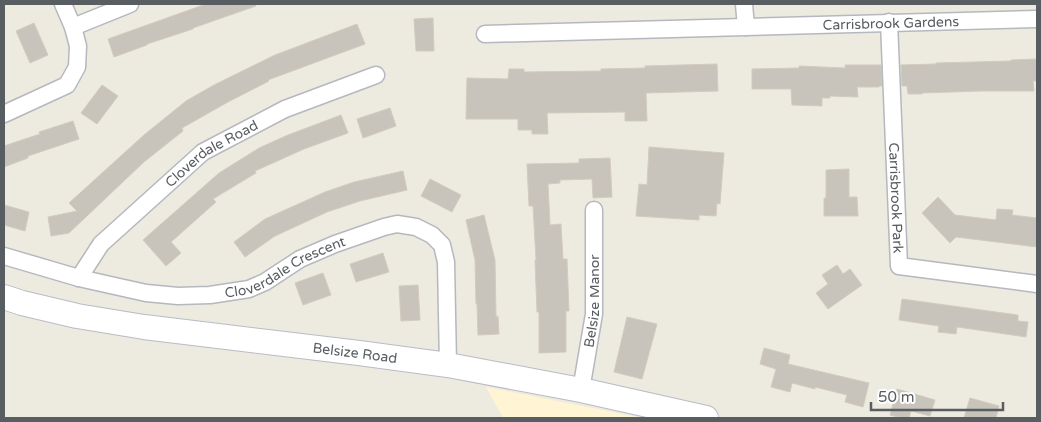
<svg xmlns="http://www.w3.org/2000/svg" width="1041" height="422" font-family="'Varela Round',sans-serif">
  <rect width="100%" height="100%" fill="#edeadf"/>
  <!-- commercial -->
  <path fill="#fff4d3" d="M486,387L638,417V418H503Z"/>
  <!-- building -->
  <g fill="#c8c4bc" stroke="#d2ccbd">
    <path d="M206,4H255L256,6L193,28V29L147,44V45L114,57L108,39Z"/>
    <path d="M433,18L434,51H416L414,19Z"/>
    <path d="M34,23L48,55L30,63L16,31Z"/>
    <path d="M357,24L365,44L268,80L269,81L228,102L182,128L183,131L144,162L69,233L51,236L48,217L77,211L69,203L144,135L186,101L214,85L275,55Z"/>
    <path d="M1037,59V81H1033L1034,91H981L922,93V94H908L907,86H902L901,65L936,64V63L1011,61V60Z"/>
    <path d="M717,64L718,91L646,93L647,121H625V112L547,113L548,134H532V130H518V119H466L467,78L508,79L509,69H524V72L601,71V69L645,68V66Z"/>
    <path d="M845,65H881L882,86H879V87H857L858,97L830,96V98H822V106L792,105L791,89H752V69L799,68V66L845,68Z"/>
    <path d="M102,85L118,96L97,124L81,113Z"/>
    <path d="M390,108L396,126L363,138L357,119Z"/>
    <path d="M341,115L348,133L304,149L255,171L256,173L213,199L216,202L171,242L181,253L166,266L143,240L219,173L259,148L288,135Z"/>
    <path d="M73,121L79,139L28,156V158L4,167V146L40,134L39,132Z"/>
    <path d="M649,147L724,153L720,204L717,203L716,216L699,215V220L636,216L639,184L647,185Z"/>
    <path d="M610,158L612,197L593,198L592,179L560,180V183L548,184L550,225L561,224L563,259H567L569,311H566V352L539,353V312H537L535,260H536L533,206H529L527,164L579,163V159Z"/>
    <path d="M849,169V197H857L858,216H824V198H826V170Z"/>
    <path d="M403,171L407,190L360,201L327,212L275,236L245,257L234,242L265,219L325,192L354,182Z"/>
    <path d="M430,179L461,195L452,212L421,196Z"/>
    <path d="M938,197L955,215L996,220L997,209L1013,210L1012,215L1037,218V247L956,237L950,243L922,213Z"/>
    <path d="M4,205L29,212L25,231L4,225Z"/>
    <path d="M484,215L495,260L496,317L498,316L499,334L478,335L477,304H476L475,260L466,220Z"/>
    <path d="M383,253L389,272L356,282L350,264Z"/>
    <path d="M837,265L843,274L850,269L862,285L828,309L816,293L828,284L822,275Z"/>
    <path d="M323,273L331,295L303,305L295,283Z"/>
    <path d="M418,285L420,320L401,321L399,286Z"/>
    <path d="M902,299L1018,315V321L1028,322L1026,337L957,327L956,334L938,332L939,326L899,320Z"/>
    <path d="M627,317L657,324L642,379L614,372Z"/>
    <path d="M764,348L790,355L788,364L869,383L863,407L845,402L847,395L815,387V389L792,383L790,392L771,387L776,369L760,364Z"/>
    <path d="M897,389L935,400L930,416L911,411L909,418H902L890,415Z"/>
    <path d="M970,398L999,406L996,418H964Z"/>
  </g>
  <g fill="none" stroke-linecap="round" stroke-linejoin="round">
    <defs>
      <g id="street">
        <path d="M744,4L746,27"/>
        <path id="s1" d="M889,22L899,266L1037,284"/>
        <path d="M73,27L130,4"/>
        <path id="s2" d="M485,34L1037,19"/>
        <path d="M4,114L67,85L77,67L78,46L73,27L63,4"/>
        <path id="s3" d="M4,256L79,278L146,293L178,296L210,295L249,289L265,282L300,259L335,244L384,227L397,224L416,227L432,235L442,245L446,262L448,365"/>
        <path id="s4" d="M79,278L101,244L203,152L285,109L376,75"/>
        <path id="s5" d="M581,390L594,314V210"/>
      </g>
      <g id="secondary">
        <path id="s6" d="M4,297L22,303L77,316L144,327L359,353L448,365L581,390L706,418"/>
      </g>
    </defs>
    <!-- street casing -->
    <use href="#street" stroke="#b5b8be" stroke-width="19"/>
    <!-- secondary casing -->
    <use href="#secondary" stroke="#b8bcc3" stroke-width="26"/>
    <!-- street -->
    <use href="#street" stroke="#fff" stroke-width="16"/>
    <!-- secondary -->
    <use href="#secondary" stroke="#fff" stroke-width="24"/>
  </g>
  <g text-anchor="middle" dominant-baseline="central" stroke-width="4" stroke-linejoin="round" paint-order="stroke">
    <!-- street labels -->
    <g font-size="14" fill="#585d62" stroke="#fff">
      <text stroke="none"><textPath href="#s2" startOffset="406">Carrisbrook Gardens</textPath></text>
      <text stroke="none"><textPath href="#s4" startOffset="184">Cloverdale Road</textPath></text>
      <text stroke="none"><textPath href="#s1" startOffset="176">Carrisbrook Park</textPath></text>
      <text stroke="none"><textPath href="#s3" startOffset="292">Cloverdale Crescent</textPath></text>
      <text stroke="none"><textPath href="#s5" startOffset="90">Belsize Manor</textPath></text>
      <text stroke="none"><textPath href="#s6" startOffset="356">Belsize Road</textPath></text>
    </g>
  </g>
  <!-- border -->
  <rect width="1041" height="422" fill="none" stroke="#585d62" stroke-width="10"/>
  <!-- scale -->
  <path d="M871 402v8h132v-8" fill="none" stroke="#585d62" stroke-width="2.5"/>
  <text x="878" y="402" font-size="15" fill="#585d62" stroke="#ffffff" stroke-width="4" paint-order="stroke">50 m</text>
</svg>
